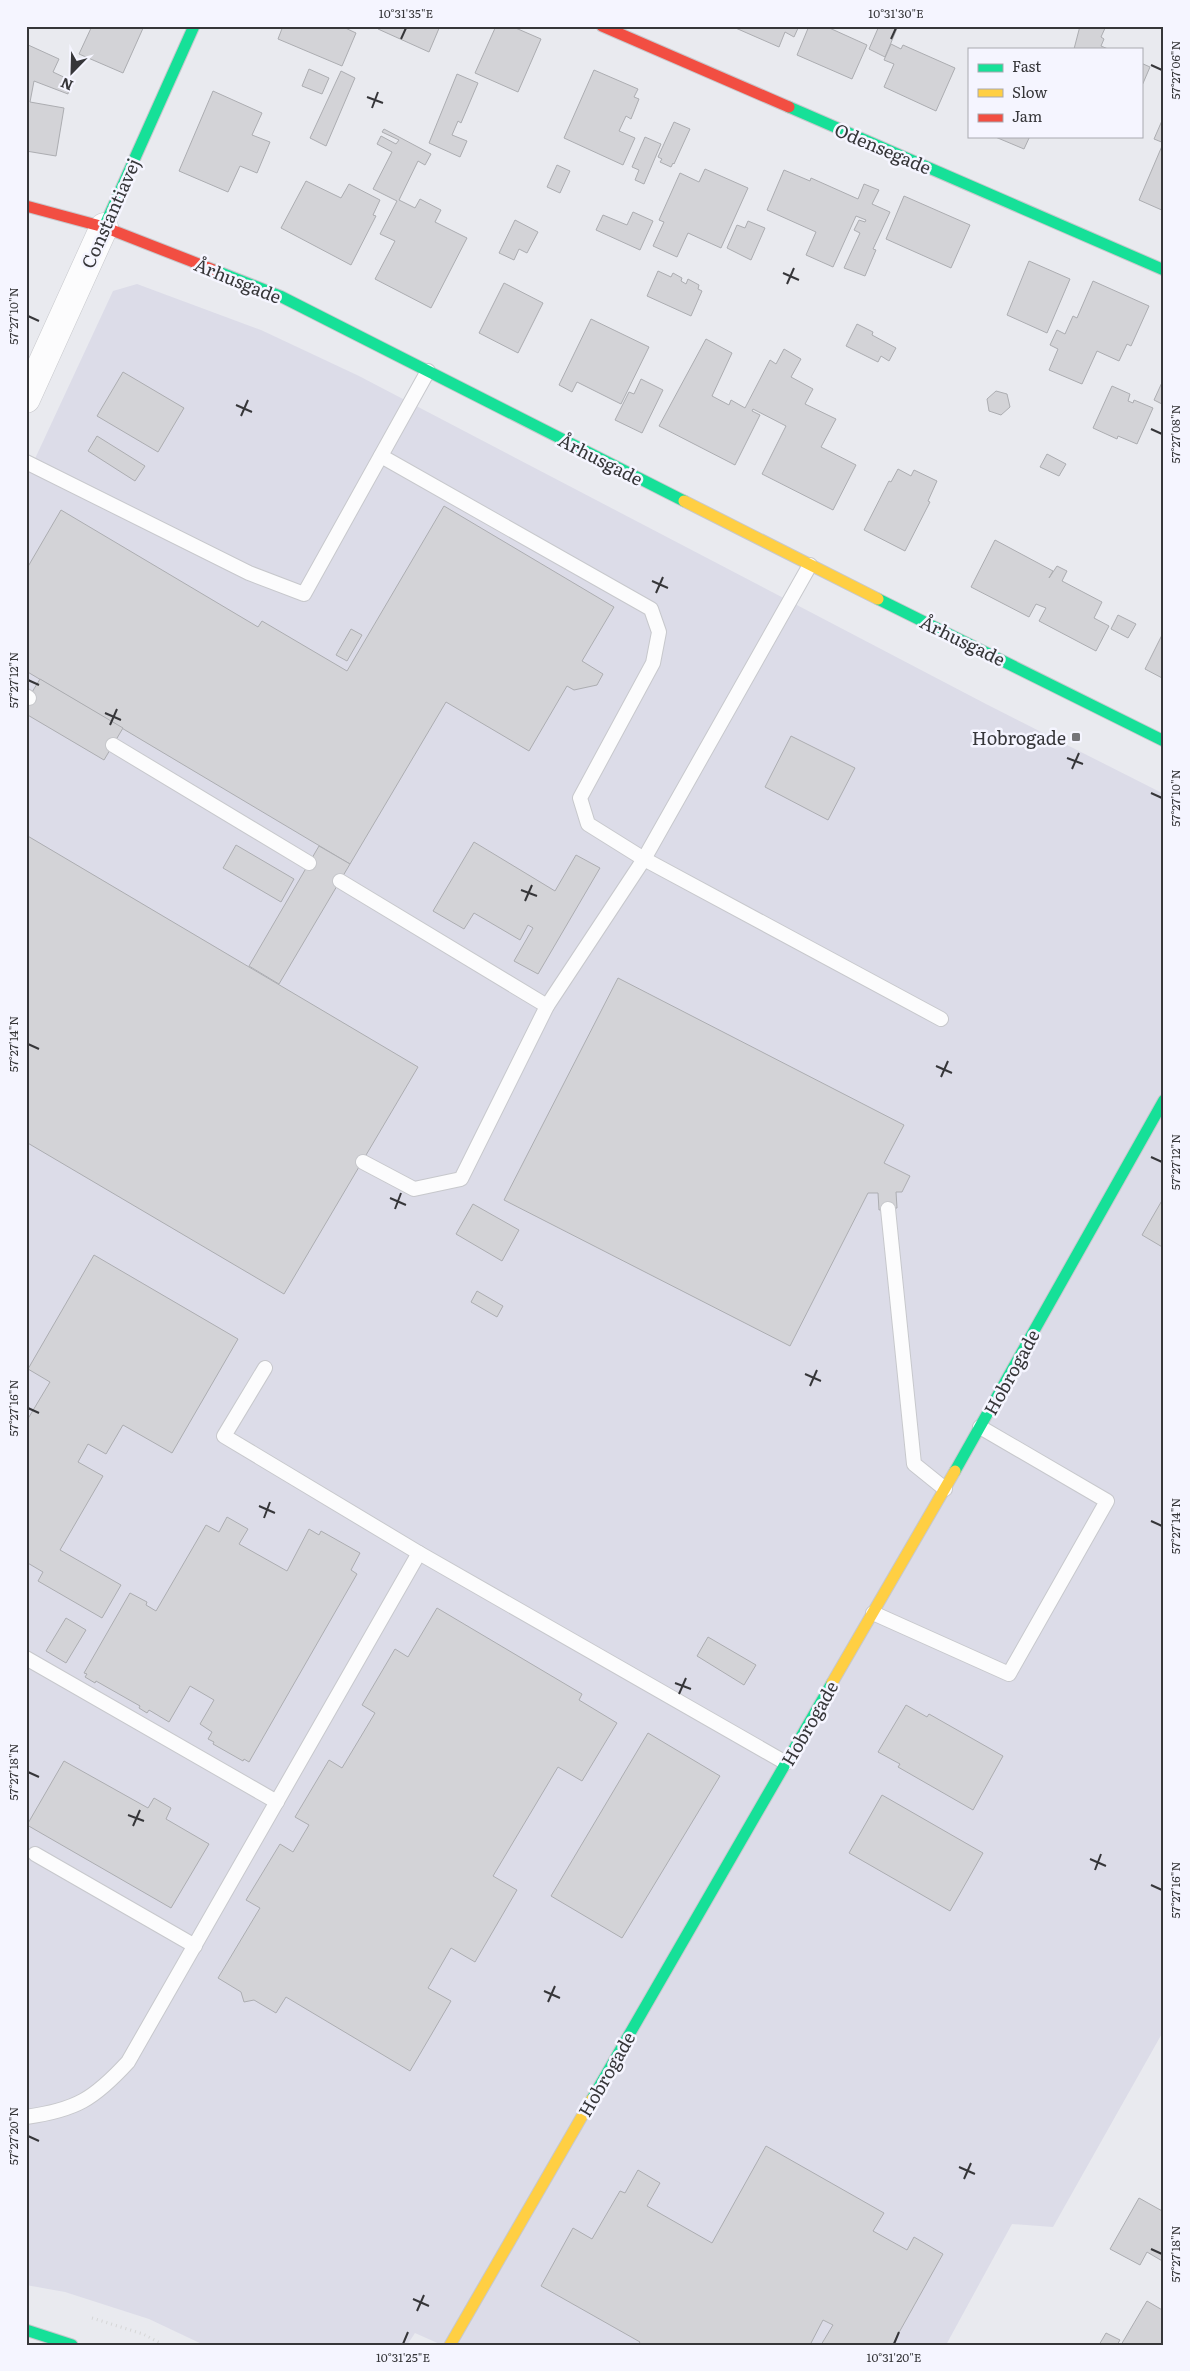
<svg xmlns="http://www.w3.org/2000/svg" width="1190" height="2371" font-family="Literata,serif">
  <rect width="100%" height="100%" fill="#e9eaef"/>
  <!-- built -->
  <path fill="#dcdce8" d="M137,284L261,330L359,376L986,704L1164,794V2030L1053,2227L1012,2224L946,2345H442L415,2333L407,2345H204L149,2319L65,2292L26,2285V478L113,291Z"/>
  <!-- building -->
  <g fill="#d3d3d7" stroke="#acadb1">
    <path d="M92,26H144L123,73L79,54Z"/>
    <path d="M283,26H341L356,33L342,66L278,39Z"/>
    <path d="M379,26H440L429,52L378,29Z"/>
    <path d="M496,26H511L541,39L518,92L475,73Z"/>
    <path d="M731,26H799L794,37L785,32L779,47Z"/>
    <path d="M809,26H825L867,45L852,79L797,55Z"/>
    <path d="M879,26H898L885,57L869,49Z"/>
    <path d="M1080,26H1106L1101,37L1104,39L1101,46L1108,49H1074Z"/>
    <path d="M26,44L59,59L53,72L70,80L68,94L34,81L30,102L64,108L56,156L26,151Z"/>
    <path d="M891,44L901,49L903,45L955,68L936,111L884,87L894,64L884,60Z"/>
    <path d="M1141,63L1150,67L1141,88Z"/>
    <path d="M309,69L329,78L322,94L302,86Z"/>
    <path d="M594,70L638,89L634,97L639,99L631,119L626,116L619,131L635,138L623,165L564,138Z"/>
    <path d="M341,71L355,78L326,146L310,138Z"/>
    <path d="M457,74L478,83L461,123L458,121L452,135L467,141L460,157L429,143Z"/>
    <path d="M213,91L262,113L252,135L270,142L257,173L240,166L228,192L179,171Z"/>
    <path d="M1164,116V143L1154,139Z"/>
    <path d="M674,122L690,129L674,164L673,163L671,167L660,162L662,159L658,157Z"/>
    <path d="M384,129L431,154L425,165L418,161L399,200L415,208L420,199L441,210L435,222L467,238L431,308L375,279L395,241L380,234L397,201L373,189L392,152L377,144L381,136L396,144L399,140L382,132Z"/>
    <path d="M993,136H1030L1024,149Z"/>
    <path d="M645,137L661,144L644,184L635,180L639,170L632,167Z"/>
    <path d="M1162,146L1164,147V211L1139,200Z"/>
    <path d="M557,165L570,171L560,193L547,187Z"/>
    <path d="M705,169L748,188L721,248L688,233L677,257L653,246L664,222L659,220L680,173L699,182Z"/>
    <path d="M784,170L810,181L811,178L858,199L864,184L879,190L872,204L890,212L873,249L876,250L865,276L844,268L860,233L854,230L859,220L865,222L866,220L856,216L833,267L806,255L816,232L767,210Z"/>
    <path d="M306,181L341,198L349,184L380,200L373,215L376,216L351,265L281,228Z"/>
    <path d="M904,196L970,225L951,268L886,239Z"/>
    <path d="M633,212L653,221L640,250L596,230L603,215L627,225Z"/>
    <path d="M515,220L538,232L527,253L519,249L514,260L499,253Z"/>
    <path d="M748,221L765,228L751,260L727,248L737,225L745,228Z"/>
    <path d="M1029,261L1070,279L1047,333L1007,315Z"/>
    <path d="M658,271L671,277L673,273L682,278L681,281L686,284L688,279L699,285L698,289L702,291L691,316L647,296Z"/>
    <path d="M1093,281L1149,306L1131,346L1127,344L1119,361L1097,351L1082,384L1049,370L1058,349L1050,345L1057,330L1065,334L1073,316L1077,318Z"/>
    <path d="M504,283L543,303L518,353L479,333Z"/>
    <path d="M591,319L649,347L621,404L577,382L572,392L559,385Z"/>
    <path d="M857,324L873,332L872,335L896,348L889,361L881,356L878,362L846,346Z"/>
    <path d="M706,339L732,353L712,396L729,405L731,400L745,408L770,360L776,364L784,349L801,359L791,377L813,389L805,404L836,419L821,447L856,465L833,510L762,474L786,426L753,409L752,411L760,415L735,465L659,426Z"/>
    <path d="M123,372L184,408L158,452L97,416Z"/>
    <path d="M1164,378V405L1154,400Z"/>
    <path d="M641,379L663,390L642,433L615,420L629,392L634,394Z"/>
    <path d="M1112,386L1130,394L1128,401L1133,403L1134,400L1153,408L1137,444L1118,436L1117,439L1093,428Z"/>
    <path d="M996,391L1007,394L1010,407L1001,415L989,411L987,399Z"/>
    <path d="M97,436L145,466L135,481L88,451Z"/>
    <path d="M1047,454L1066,464L1059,476L1040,467Z"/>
    <path d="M898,469L911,476L914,470L937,481L928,501L930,502L905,551L864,530L889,481L891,482Z"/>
    <path d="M444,506L614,607L582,661L603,674L597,685L574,690L567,686L529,751L446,702L350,864L26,671V570L61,510L258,627L262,621L347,671Z"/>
    <path d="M995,540L1053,571L1049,578L1057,566L1067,571L1062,581L1102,602L1094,618L1109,626L1096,651L1039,621L1046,608L1036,604L1029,617L971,587Z"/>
    <path d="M1118,615L1136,624L1128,638L1111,629Z"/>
    <path d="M351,629L362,635L347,661L336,655Z"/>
    <path d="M1164,631V679L1145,669Z"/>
    <path d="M40,679L123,728L104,760L26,714V702Z"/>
    <path d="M791,736L855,768L828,820L765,787Z"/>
    <path d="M26,835L418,1067L284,1294L26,1142Z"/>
    <path d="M474,842L555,891L576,855L600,868L538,974L514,961L533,928L528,925L520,940L474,913L464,929L433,911Z"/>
    <path d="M236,845L294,879L281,902L223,868Z"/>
    <path d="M319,846L350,864L279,984L249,966Z"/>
    <path d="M618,978L904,1125L884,1163L910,1176L902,1192H896L897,1208L879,1210L878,1193H868L790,1346L504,1200Z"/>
    <path d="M1164,1197V1248L1142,1235Z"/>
    <path d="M473,1204L519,1230L502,1261L456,1234Z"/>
    <path d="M94,1255L238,1339L172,1453L123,1425L106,1454L88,1444L78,1462L103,1476L60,1550L121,1585L102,1618L38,1581L43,1572L26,1562V1422L50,1382L28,1369Z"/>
    <path d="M477,1291L503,1306L497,1317L471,1302Z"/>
    <path d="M227,1517L248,1529L239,1544L287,1571L309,1529L319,1535L321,1531L360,1553L351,1570L357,1574L249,1762L244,1759L243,1761L213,1744L214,1742L208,1739L212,1732L200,1724L214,1700L190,1686L169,1722L149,1710L147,1713L139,1708L140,1706L96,1681L95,1683L85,1677L87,1674L84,1673L130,1593L147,1602L146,1605L156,1611L206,1525L219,1532Z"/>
    <path d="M437,1608L582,1694L579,1700L617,1723L582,1781L558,1767L493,1876L517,1890L475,1962L451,1948L428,1988L451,2001L410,2071L286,1997L276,2013L254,2000L244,2002L241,1992L218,1978L260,1908L246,1900L280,1844L293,1852L309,1825L295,1817L329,1760L342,1768L375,1713L362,1705L395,1649L408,1657Z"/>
    <path d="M66,1618L86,1630L66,1663L46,1651Z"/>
    <path d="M708,1637L756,1665L744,1685L697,1656Z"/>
    <path d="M906,1705L927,1717L929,1714L1003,1756L973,1810L898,1767L900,1764L878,1752Z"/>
    <path d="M648,1733L720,1776L622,1938L551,1896Z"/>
    <path d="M64,1761L148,1808L154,1798L171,1808L166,1819L209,1844L171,1908L27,1825Z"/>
    <path d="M882,1795L983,1853L950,1911L849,1853Z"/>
    <path d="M766,2146L884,2213L873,2231L907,2250L914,2237L943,2254L892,2345H821L833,2325L823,2320L810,2345H638L640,2342L541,2286L573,2228L592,2239L620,2191L625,2193L638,2170L660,2183L647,2206L712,2243Z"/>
    <path d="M1139,2198L1164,2212V2262L1147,2252L1140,2265L1110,2249Z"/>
    <path d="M1147,2301L1164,2311V2345H1121Z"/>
    <path d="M1106,2333L1120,2340L1117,2345H1099Z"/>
  </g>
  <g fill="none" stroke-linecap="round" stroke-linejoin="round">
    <defs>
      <g id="lane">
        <path d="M381,456L651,609L659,632L653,663L580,798L588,824L644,859L941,1019"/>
        <path d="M26,462L249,573L304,594L428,371"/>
        <path d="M26,696L29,698"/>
        <path d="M113,745L309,863"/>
        <path d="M340,881L547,1006"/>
        <path d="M363,1162L414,1189L461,1179L547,1006L644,859L810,565"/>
        <path d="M888,1209L914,1464L945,1489"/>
        <path d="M265,1368L224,1436L419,1553L786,1763"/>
        <path d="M873,1613L1009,1674L1107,1501L980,1427"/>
        <path d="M26,1658L277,1802"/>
        <path d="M35,1854L195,1946"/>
        <path d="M26,2117C76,2110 94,2099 128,2062L419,1553"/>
      </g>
      <path id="street" d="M26,399L104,227"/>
      <g id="fast">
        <path d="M789,107L1164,270"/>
        <path d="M104,227L194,26"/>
        <path d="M214,270L280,296L684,501"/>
        <path d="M878,599L1164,741"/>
        <path d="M955,1471L1164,1100"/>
        <path d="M592,2099L832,1683"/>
        <path d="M26,2330L72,2345"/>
      </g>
      <g id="slow">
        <path d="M684,501L878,599"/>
        <path d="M832,1683L955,1471"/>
        <path d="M450,2345L592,2099"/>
      </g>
      <g id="jam">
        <path d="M602,26L789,107"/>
        <path d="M26,206L104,227L214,270"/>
      </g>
    </defs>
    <!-- lane casing -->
    <use href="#lane" stroke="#c7c8cc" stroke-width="16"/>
    <!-- street casing -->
    <use href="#street" stroke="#c7c8cc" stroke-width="29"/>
    <!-- fast casing -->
    <use href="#fast" stroke="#c7c8cc" stroke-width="13"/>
    <!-- slow casing -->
    <use href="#slow" stroke="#c7c8cc" stroke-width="13"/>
    <!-- jam casing -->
    <use href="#jam" stroke="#c7c8cc" stroke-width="13"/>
    <!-- path -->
    <path stroke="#d5d6d6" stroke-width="3" stroke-dasharray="1 4" stroke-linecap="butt" d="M92,2318L143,2334L164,2345"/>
    <!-- lane -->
    <use href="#lane" stroke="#fcfcfd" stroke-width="14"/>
    <!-- street -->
    <use href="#street" stroke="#fcfcfd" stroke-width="28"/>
    <!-- fast -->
    <use href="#fast" stroke="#16e098" stroke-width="11"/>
    <!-- slow -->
    <use href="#slow" stroke="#ffcf43" stroke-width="11"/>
    <!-- jam -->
    <use href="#jam" stroke="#f24e42" stroke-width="11"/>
  </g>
  <!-- ticks -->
  <path fill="none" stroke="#363639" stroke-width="2" d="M401,39L406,28M891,39L896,28M1151,65L1162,70M367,97L383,103M372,108L378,92M783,273L799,280M787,284L794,268M28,316L39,321M236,405L252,412M241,416L248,400M1151,429L1162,434M652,581L668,588M656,593L663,577M28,680L39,685M105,713L121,720M110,725L117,709M1067,758L1083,764M1072,769L1079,753M1151,793L1162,798M521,890L537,896M525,901L532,885M28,1044L39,1049M936,1066L952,1073M941,1077L948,1061M1151,1157L1162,1162M390,1198L406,1205M395,1209L401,1193M805,1374L821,1381M810,1386L817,1370M28,1408L39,1413M259,1506L275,1513M264,1518L270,1502M1151,1521L1162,1526M675,1683L691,1689M679,1694L686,1678M28,1772L39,1777M128,1815L144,1821M133,1826L140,1810M1090,1859L1106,1866M1095,1870L1101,1854M1151,1885L1162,1890M544,1991L560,1998M548,2002L555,1986M28,2136L39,2141M959,2167L975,2174M964,2179L971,2163M1151,2249L1162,2254M413,2299L429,2306M417,2311L424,2295M403,2344L408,2332M894,2344L899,2332"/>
  <!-- markers -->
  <rect fill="#757579" stroke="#f5f5ff" stroke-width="2" x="1071" y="732" width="10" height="10" rx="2.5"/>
  <g text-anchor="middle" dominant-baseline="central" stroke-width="5" stroke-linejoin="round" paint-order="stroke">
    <!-- street labels -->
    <g font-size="18" fill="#363639" stroke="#f5f5ff">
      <text transform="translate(883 148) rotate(23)">Odensegade</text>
      <text transform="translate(110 213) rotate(-66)">Constantiavej</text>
      <text transform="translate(238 280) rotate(22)">Århusgade</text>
      <text transform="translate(601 459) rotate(27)">Århusgade</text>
      <text transform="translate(963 640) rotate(26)">Århusgade</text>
      <text transform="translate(1011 1372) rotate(-61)">Hobrogade</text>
      <text transform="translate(809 1723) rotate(-60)">Hobrogade</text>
      <text transform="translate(606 2074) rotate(-60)">Hobrogade</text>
    </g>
    <!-- poi labels -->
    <g font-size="18" fill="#363639" stroke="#f5f5ff" text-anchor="end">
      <text x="1066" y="737">Hobrogade</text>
    </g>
  </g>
  <!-- border -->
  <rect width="1190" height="2371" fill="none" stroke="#f5f5ff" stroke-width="55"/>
  <!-- legend -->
  <rect x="968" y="48" width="175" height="90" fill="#f5f5ff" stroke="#a9a9b0"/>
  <rect x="978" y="64" width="25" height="8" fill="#16e098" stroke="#a9a9b0"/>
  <text x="1012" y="72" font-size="15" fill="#363639">Fast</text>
  <rect x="978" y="89" width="25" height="8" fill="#ffcf43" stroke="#a9a9b0"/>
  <text x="1012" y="98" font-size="15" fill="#363639">Slow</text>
  <rect x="978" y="114" width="25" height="8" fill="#f24e42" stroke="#a9a9b0"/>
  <text x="1012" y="122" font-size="15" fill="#363639">Jam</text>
  <!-- north arrow -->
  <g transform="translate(72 72) rotate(203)" stroke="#f5f5ff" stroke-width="4" paint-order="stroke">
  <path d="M0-4L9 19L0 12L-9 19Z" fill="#363639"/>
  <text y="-8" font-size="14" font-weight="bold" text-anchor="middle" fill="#363639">N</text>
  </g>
  <rect x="28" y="28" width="1134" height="2316" fill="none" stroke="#363639" stroke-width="2"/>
  <g font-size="12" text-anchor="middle" fill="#363639">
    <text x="406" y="18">10°31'35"E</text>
    <text x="896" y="18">10°31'30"E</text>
    <text transform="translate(1176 70) rotate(-90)" y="4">57°27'06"N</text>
    <text transform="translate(14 316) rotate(-90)" y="4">57°27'10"N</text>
    <text transform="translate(1176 434) rotate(-90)" y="4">57°27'08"N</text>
    <text transform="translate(14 680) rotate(-90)" y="4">57°27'12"N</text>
    <text transform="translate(1176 798) rotate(-90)" y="4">57°27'10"N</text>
    <text transform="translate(14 1044) rotate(-90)" y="4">57°27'14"N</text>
    <text transform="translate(1176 1162) rotate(-90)" y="4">57°27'12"N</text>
    <text transform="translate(14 1408) rotate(-90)" y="4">57°27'16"N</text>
    <text transform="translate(1176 1526) rotate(-90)" y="4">57°27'14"N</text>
    <text transform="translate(14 1772) rotate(-90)" y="4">57°27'18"N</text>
    <text transform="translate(1176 1890) rotate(-90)" y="4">57°27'16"N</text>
    <text transform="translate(14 2136) rotate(-90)" y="4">57°27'20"N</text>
    <text transform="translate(1176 2254) rotate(-90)" y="4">57°27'18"N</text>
    <text x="403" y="2362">10°31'25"E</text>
    <text x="894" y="2362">10°31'20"E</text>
  </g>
</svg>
